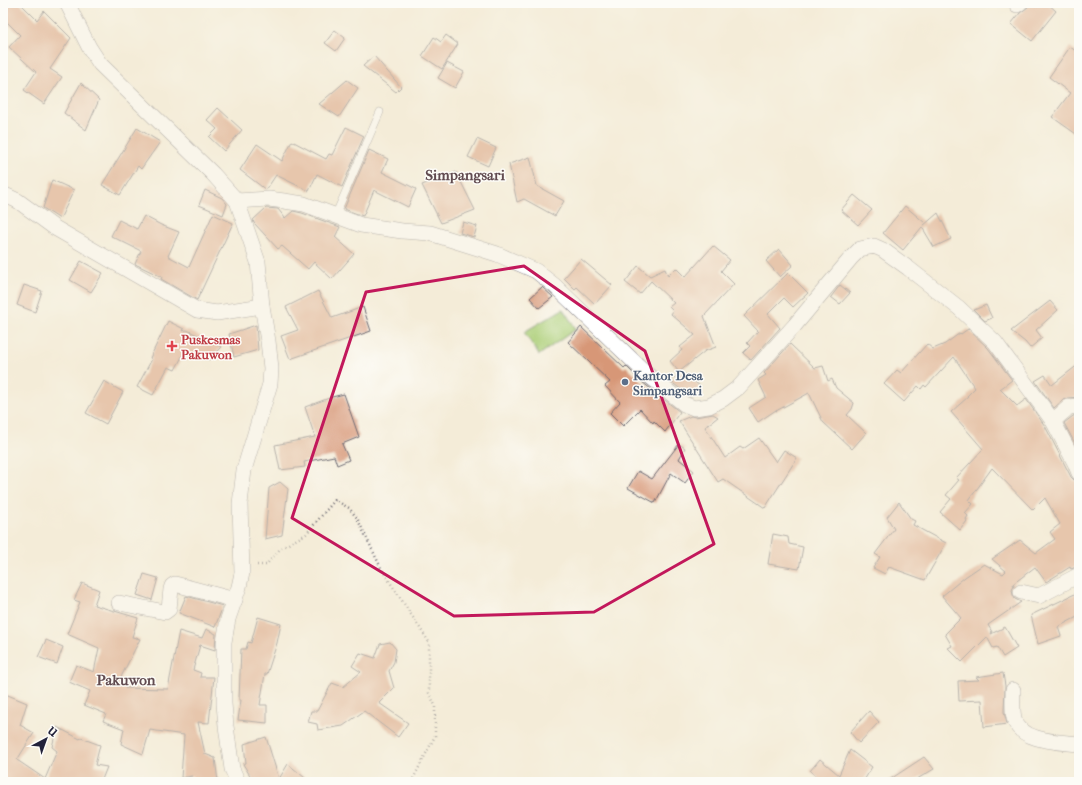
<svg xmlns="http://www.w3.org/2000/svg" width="1082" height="785" font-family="'IM FELL French Canon',serif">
  <rect width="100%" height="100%" fill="#fdfcf7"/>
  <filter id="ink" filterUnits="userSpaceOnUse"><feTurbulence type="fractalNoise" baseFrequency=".025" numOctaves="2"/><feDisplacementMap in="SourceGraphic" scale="8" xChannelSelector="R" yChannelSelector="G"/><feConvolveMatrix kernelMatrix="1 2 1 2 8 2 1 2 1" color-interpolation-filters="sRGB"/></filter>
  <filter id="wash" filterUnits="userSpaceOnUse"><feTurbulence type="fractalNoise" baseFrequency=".012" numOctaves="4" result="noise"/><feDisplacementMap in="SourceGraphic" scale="16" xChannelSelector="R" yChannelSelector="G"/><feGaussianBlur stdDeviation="0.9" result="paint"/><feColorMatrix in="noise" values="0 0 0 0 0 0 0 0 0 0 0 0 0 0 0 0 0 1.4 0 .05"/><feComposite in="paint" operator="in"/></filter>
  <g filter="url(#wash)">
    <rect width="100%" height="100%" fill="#f4ecd8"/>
    <!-- green -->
    <path fill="#abce76" stroke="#667858" d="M563,309L576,329L539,355L524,332Z"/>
    <g id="blocks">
      <!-- building -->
      <g fill="#d79777">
        <path d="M3,3H20L37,20L44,11L71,38L50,69L62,77L44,104L24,90L36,72L9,47L20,35L3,18Z"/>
        <path d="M1029,3H1047L1056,11L1032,41L1011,24L1020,13L1028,7Z"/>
        <path d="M335,30L345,38L336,51L325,43Z"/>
        <path d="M446,35L458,44L442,69L422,56L434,37L441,42Z"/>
        <path d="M1070,47L1079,53V136L1052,117L1070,93L1049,77Z"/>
        <path d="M374,56L401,87L396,92L363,66Z"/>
        <path d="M447,63L464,72L455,88L438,78Z"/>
        <path d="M347,80L358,88L339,117L319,104Z"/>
        <path d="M81,83L99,100L86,130L64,113Z"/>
        <path d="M218,108L242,130L224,151L209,137L217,129L207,120Z"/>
        <path d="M346,127L364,136L342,187L317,174L309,191L276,175L266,190L240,170L257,144L282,161L292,141L326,159L329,154L332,155Z"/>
        <path d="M137,128L160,142L141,169L138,166L120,195L102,185Z"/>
        <path d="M477,139L496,148L488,166L468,157Z"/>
        <path d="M369,150L388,159L382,172L416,189L408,207L374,190L363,216L344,209Z"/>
        <path d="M530,157L537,186L564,201L555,216L524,199L517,202L509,164Z"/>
        <path d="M456,172L475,210L441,223L422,185Z"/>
        <path d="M52,180L74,190L60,219L43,208Z"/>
        <path d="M205,190L222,198L227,204L223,215L199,205Z"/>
        <path d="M854,195L872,210L858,225L841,210Z"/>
        <path d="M905,206L925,223L923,226L938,213L951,239L934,247L922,227L903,250L883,233Z"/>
        <path d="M266,208L278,209L285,218L293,211L302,213L340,227L335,237L354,254L332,279L314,262L308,269L282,246L278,249L254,223L253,220Z"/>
        <path d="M213,214L233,223L197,300L161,279L162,277L135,264L141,251L111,236L119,220L137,229L144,216L161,225L179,232L168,256L189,267Z"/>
        <path d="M463,222L477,226L474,237L460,233Z"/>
        <path d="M713,246L730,260L721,271L734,284L704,316L716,347L705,351L679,372L670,361L682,350L680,347L695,335L671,314L673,311L669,307L674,303L651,281L640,294L625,282L638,266L650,276L665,269L668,276L676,268L685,277Z"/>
        <path d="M779,249L793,265L780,277L766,261Z"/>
        <path d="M581,259L612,285L595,304L577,287L575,289L564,278Z"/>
        <path d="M81,261L103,273L91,292L70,280Z"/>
        <path d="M788,273L808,293L793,307L784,298L768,314L780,328L751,360L743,353L750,346L747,343L758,331L744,316Z"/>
        <path d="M24,285L42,291L35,312L17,305Z"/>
        <path d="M840,285L850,293L840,304L831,297Z"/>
        <path d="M542,287L553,297L539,308L530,298Z"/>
        <path d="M318,291L332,318L363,307L371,331L290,359L281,336L298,330L286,307Z"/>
        <path d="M1050,301L1058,310L1036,330L1042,338L1030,348L1025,342L1011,331Z"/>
        <path d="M986,305L992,318L985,321L974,310Z"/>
        <path d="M168,321L184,329L183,331L187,330L222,347L209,360L185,351L175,370L168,367L153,395L137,387L152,359L150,358Z"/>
        <path d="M256,325L258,350L234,357L229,334Z"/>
        <path d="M581,327L624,368L626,366L642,382L680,412L665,432L654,421L653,423L640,409L623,426L610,413L620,402L605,386L610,382L568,342Z"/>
        <path d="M968,329L988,348L1012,380L1000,389L1017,406L1026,399L1045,426L1071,477L1074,480L1079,482V566L1071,569L1070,567L1046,582L1035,567L1013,584L1014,586L1012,590L1013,595L1015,599L1021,602L988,625L992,632L991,634L1005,627L1017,648L1003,657L997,647L993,648L987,637L962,662L948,648L952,646L945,634L961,618L942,596L965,577L984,564L1003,574L1006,571L992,559L1020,540L1036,553L1055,539L1050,532L1060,524L1045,498L1033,510L992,468L969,500L973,504L965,513L968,516L966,519L967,521L960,530L940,512L951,499L946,495L959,480L956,478L983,449L951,412L968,397L967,396L975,388L954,357L926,387L924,385L921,389L918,386L904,402L884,384L897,370L901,373L927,344L933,349L945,344L960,333L961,334Z"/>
        <path d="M790,344L815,368L823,366L828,381L832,379L836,388L854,403L852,409L847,415L866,433L852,449L823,422L809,393L776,411V410L758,422L749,408L766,397L758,380L766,375L764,373Z"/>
        <path d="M1079,364V397L1068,398L1063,400L1054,408L1035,381L1045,375L1052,385Z"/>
        <path d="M682,372L700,386L691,397L670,381Z"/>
        <path d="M104,381L123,392L106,424L86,413Z"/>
        <path d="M344,394L359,437L342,444L349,460L337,465L334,456L304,462L305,467L280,470L275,445L315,437L305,407L332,397Z"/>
        <path d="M713,414L718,417L705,427L725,458L740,447L743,449L759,438L776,462L784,450L797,458L765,508L723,479L718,482L679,421L691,416L695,417Z"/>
        <path d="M1079,415V451L1064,423L1073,416Z"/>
        <path d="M679,444L685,448L679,459L694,471L685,483L671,473L655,503L628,488L638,471L652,479Z"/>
        <path d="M280,482L288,489L282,535L265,539L269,488Z"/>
        <path d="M899,502L911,519L915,521L913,525L946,543L925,580L889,567L885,574L873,568L880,557L875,554L894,529L887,517Z"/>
        <path d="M773,534L788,537L789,544L803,547L799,569L768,564Z"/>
        <path d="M144,574L158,578L152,600L137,595Z"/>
        <path d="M82,583L99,590L94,605L138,618L132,637L140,639L120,679L128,682L125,688L168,689L179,631L202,638L206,629L216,634L215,650L200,645L193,670L201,673L200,677H214L209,723L198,722L205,754L215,758L218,782H194L192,776L181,778L184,735L150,730L143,754L121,744L124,729L103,721L106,714L84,705L90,691L69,682L76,665L94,672L99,648L67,634L80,602L74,600Z"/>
        <path d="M1079,592V616L1058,627L1061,636L1038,644L1031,615Z"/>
        <path d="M186,596L223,606L215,627L179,613Z"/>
        <path d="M258,617L281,624L277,643L267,674H265L260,705H267V723L238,720L241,700H239L241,649H246L248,642L251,643Z"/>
        <path d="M46,640L63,647L57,664L38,657Z"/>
        <path d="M390,642L396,649L394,662L389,671L394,688L379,703L408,723L398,737L364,711L343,726L318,730L317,724L308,722L311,711H317L332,683L343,687L361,672L352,666L360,653L375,658L380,644Z"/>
        <path d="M1003,673L1005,686L1004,712L1007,724L984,727L982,700L959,701L958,681L979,680L976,677Z"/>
        <path d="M3,693L27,703L20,725L34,733L17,760L45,779L57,751L52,747L57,727L80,739L81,738L100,745L95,765L107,767L101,782H3Z"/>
        <path d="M869,711L879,722L859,743L850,732Z"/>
        <path d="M266,737L279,779L288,764L310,782H254L243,764L246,763L244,744Z"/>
        <path d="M850,750L872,767L863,782H823L810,771L820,759L839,775Z"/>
        <path d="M924,757L934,769L912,782H886Z"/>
      </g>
    </g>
  </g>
  <g filter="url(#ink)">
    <use href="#blocks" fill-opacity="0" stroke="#6c6972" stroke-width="1"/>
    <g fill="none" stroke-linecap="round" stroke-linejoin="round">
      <defs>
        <path id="lane" d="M335,216L380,112"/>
        <g id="street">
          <path d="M67,3L89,47L100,64L213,174L237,201L258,262L262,306L268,341L271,368L270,384L244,470L240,504L242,573L239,587L228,619L224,642V704L226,726L232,769L238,782"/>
          <path d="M1017,5L1020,3"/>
          <path d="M3,194L18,201L55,228L197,310L217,313L262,306"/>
          <path d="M237,201L269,199L284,201L304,204L361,225L402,231L430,233L497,254L536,271L555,286L648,375L684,404L694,408L709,406L723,399L739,387L795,325L851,258L860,249L874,246L883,250L908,268L959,308L995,342L1053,421L1075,463L1079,473"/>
          <path d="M1053,421L1069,407L1079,406"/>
          <path d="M1021,592L1039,596L1079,575"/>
          <path d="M119,603L165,612L169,609L171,589L172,586L175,584L235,600"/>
          <path d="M1013,690C1013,699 1012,709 1014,718C1019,742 1060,742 1079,744"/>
        </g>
      </defs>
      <!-- lane casing -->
      <use href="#lane" stroke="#6c6972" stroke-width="8"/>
      <!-- street casing -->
      <use href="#street" stroke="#6c6972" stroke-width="16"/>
      <!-- path -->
      <path stroke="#6c6972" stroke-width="2.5" stroke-dasharray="1 3" stroke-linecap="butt" d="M257,565H266L280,549L306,534L335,500L349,508L357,518L382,570L429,642V693L435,705V736L413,779L416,782"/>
      <!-- lane -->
      <use href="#lane" stroke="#fff" stroke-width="7"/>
      <!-- street -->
      <use href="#street" stroke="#fff" stroke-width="15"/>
    </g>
  </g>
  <!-- marked area -->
  <path d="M0 0H1082V785H0ZM524,266L645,351L714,544L594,612L454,616L292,518L366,292Z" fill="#f4ecd8" fill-opacity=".55" fill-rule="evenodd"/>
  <path fill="none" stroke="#c2185b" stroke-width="3" stroke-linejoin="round" d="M524,266L645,351L714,544L594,612L454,616L292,518L366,292Z"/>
  <!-- markers -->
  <path fill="#e0444e" stroke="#fdfcf7" stroke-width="1.5" d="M170 340h4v4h4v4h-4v4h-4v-4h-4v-4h4z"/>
  <circle fill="#5c6f8a" stroke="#fdfcf7" stroke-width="1.5" cx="625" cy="382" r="4"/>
  <g text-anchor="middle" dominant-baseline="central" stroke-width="3" stroke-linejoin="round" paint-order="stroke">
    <!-- health labels -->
    <g font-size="13" font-weight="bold" fill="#be3a42" stroke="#fdfcf7" text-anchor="start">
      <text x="181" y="339">Puskesmas<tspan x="181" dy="15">Pakuwon</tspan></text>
    </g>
    <!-- service labels -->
    <g font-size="13" font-weight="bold" fill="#4e5e75" stroke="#fdfcf7" text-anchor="start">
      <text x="633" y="375">Kantor Desa<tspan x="633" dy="15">Simpangsari</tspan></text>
    </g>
    <!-- quarter labels -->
    <g font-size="15" font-weight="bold" fill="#614b50" stroke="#fdfcf7">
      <text x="465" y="175">Simpangsari</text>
      <text x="126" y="680">Pakuwon</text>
    </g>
  </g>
  <!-- margin -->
  <rect width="1082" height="785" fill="none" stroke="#fdfcf7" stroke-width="16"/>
  <!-- north arrow -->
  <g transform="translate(46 739) rotate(41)" stroke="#fdfcf7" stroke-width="3" paint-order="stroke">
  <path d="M0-3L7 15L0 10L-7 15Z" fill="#22223b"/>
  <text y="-6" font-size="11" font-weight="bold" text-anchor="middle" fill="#22223b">U</text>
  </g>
</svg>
